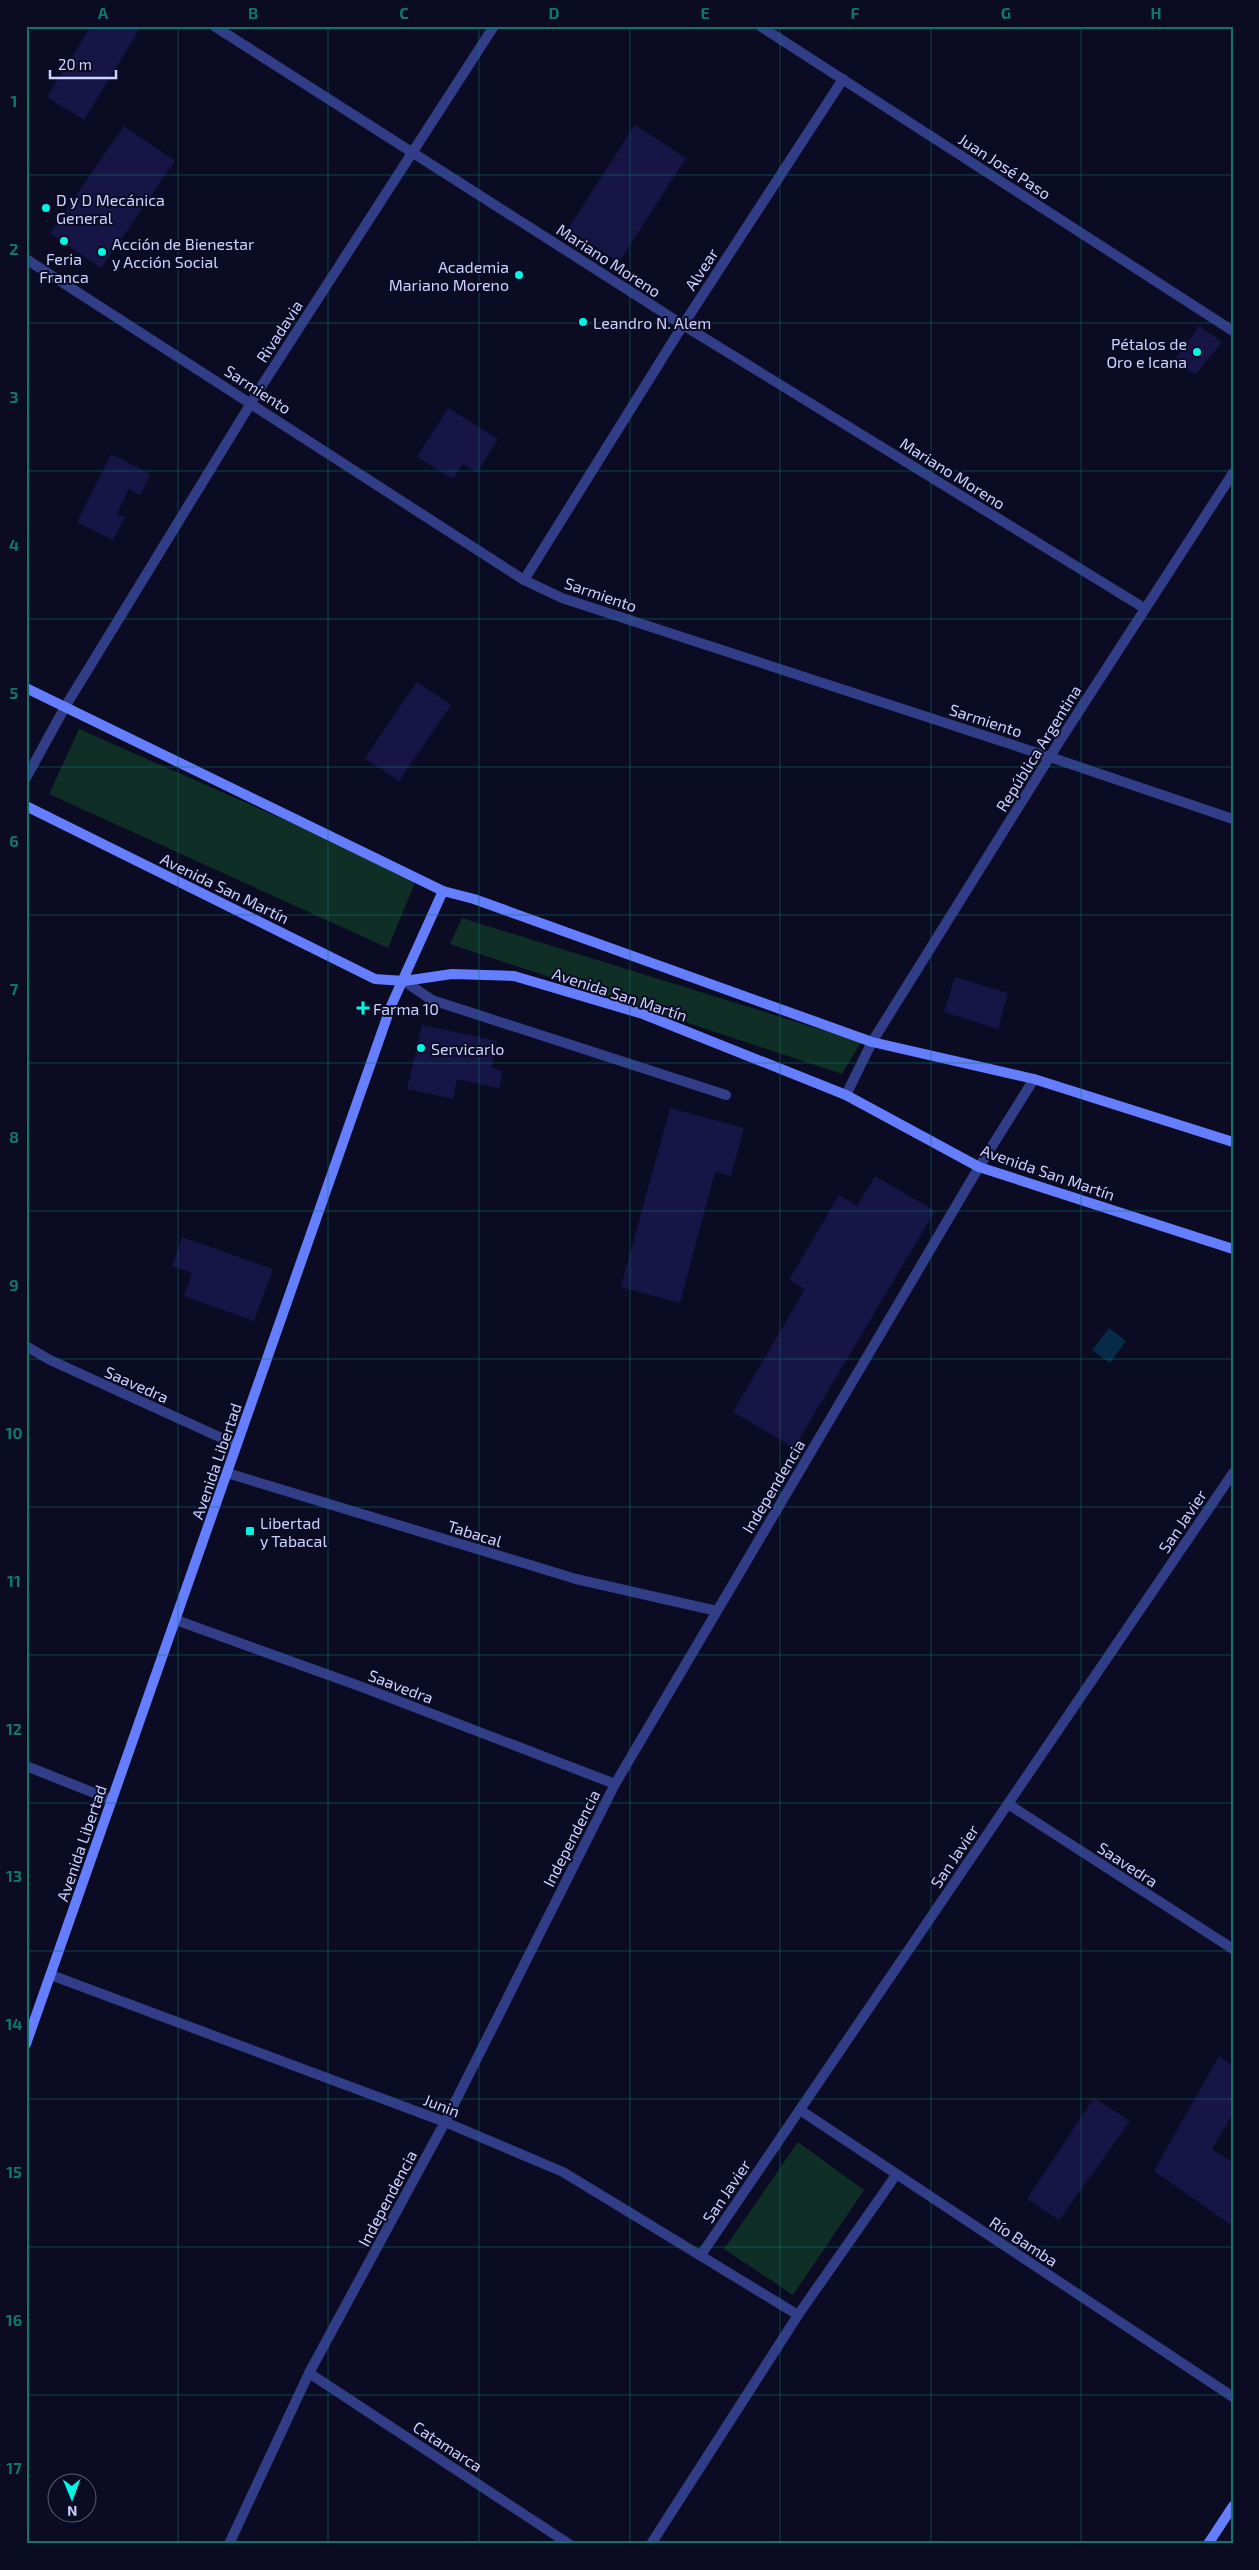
<svg xmlns="http://www.w3.org/2000/svg" width="1259" height="2570" font-family="'Exo 2',sans-serif">
  <rect width="100%" height="100%" fill="#0b0c23"/>
  <!-- green -->
  <g fill="#0e2e26">
    <path d="M79,729L417,878L388,948L49,794Z"/>
    <path d="M462,918L861,1042L842,1074L450,944Z"/>
    <path d="M798,2142L864,2190L793,2295L724,2249Z"/>
  </g>
  <!-- water -->
  <path fill="#062a47" d="M1109,1328L1126,1341L1110,1363L1092,1350Z"/>
  <!-- building -->
  <g fill="#161546">
    <path d="M91,26H132L139,30L84,120L47,97Z"/>
    <path d="M635,125L686,158L619,262L568,229Z"/>
    <path d="M124,126L175,161L101,268L50,233Z"/>
    <path d="M1199,326L1222,342L1196,374L1173,363Z"/>
    <path d="M448,408L498,439L477,473L463,464L453,479L417,457Z"/>
    <path d="M111,454L151,474L140,495L129,489L117,514L125,517L113,540L77,522Z"/>
    <path d="M417,682L451,705L399,781L365,758Z"/>
    <path d="M955,977L1008,993L998,1029L944,1012Z"/>
    <path d="M422,1025L497,1041L491,1068L503,1071L499,1088L457,1079L453,1099L407,1089Z"/>
    <path d="M670,1108L744,1128L731,1176L715,1172L680,1303L621,1287Z"/>
    <path d="M875,1176L935,1211L794,1448L733,1412L805,1289L789,1280L839,1195L857,1206Z"/>
    <path d="M182,1237L273,1269L254,1321L184,1296L192,1273L172,1266Z"/>
    <path d="M1219,2056L1233,2066V2113L1212,2149L1233,2163V2226L1154,2171Z"/>
    <path d="M1094,2098L1130,2121L1059,2220L1027,2199Z"/>
  </g>
  <g fill="none" stroke-linecap="round" stroke-linejoin="round">
    <!-- minor -->
    <g stroke="#313e87" stroke-width="10">
      <path d="M214,26L683,325L1144,608"/>
      <path d="M760,26L1233,331"/>
      <path d="M26,259L524,580L562,598L1050,757L1233,819"/>
      <path d="M524,580L683,325L843,79"/>
      <path d="M26,778L65,707L259,390L494,26"/>
      <path d="M404,981L432,1000L726,1095"/>
      <path d="M846,1095L872,1042L1059,742L1233,473"/>
      <path d="M26,1346L50,1360L237,1445"/>
      <path d="M227,1473L576,1579L717,1611"/>
      <path d="M176,1620L362,1687L615,1784"/>
      <path d="M26,1766L112,1800"/>
      <path d="M1008,1804L1233,1949"/>
      <path d="M51,1975L445,2122L563,2172L798,2315"/>
      <path d="M800,2110L1233,2397"/>
      <path d="M701,2255L1233,1473"/>
      <path d="M309,2373L569,2544"/>
      <path d="M229,2544L309,2373L445,2122L615,1784L979,1167L1034,1079"/>
      <path d="M651,2544L798,2315L896,2175"/>
    </g>
    <!-- secondary -->
    <g stroke="#647eff" stroke-width="10">
      <path d="M26,688L443,891L474,899L872,1042L1034,1079L1233,1142"/>
      <path d="M26,806L375,979L404,981L452,974L514,976L643,1014L846,1095L979,1167L1233,1249"/>
      <path d="M26,2044L391,1006L443,891"/>
      <path d="M1208,2544L1233,2506"/>
    </g>
  </g>
  <!-- grid -->
  <path fill="none" stroke="#0f766e" stroke-width="1" stroke-opacity="0.55" d="M178,26V2544M328,26V2544M479,26V2544M630,26V2544M780,26V2544M931,26V2544M1081,26V2544M26,175H1233M26,323H1233M26,471H1233M26,619H1233M26,767H1233M26,915H1233M26,1063H1233M26,1211H1233M26,1359H1233M26,1507H1233M26,1655H1233M26,1803H1233M26,1951H1233M26,2099H1233M26,2247H1233M26,2395H1233"/>
  <!-- markers -->
  <g fill="#00f8e2" stroke="#0b0c23" stroke-width="2">
    <circle cx="46" cy="208" r="5"/>
    <circle cx="64" cy="241" r="5"/>
    <circle cx="102" cy="252" r="5"/>
    <circle cx="519" cy="275" r="5"/>
    <circle cx="583" cy="322" r="5"/>
    <circle cx="1197" cy="352" r="5"/>
    <path d="M360.5 1000.5h5v5h5v5h-5v5h-5v-5h-5v-5h5z"/>
    <circle cx="421" cy="1048" r="5"/>
    <rect x="245" y="1526" width="10" height="10" rx="2.5"/>
  </g>
  <g text-anchor="middle" dominant-baseline="central" stroke-width="4" stroke-linejoin="round" paint-order="stroke">
    <!-- street labels -->
    <g font-size="16" fill="#cdd1ff" stroke="#0b0c23">
      <text transform="translate(1005 166) rotate(33)">Juan José Paso</text>
      <text transform="translate(609 260) rotate(33)">Mariano Moreno</text>
      <text transform="translate(701 269) rotate(-57)">Alvear</text>
      <text transform="translate(279 331) rotate(-57)">Rivadavia</text>
      <text transform="translate(258 389) rotate(33)">Sarmiento</text>
      <text transform="translate(953 473) rotate(32)">Mariano Moreno</text>
      <text transform="translate(601 594) rotate(19)">Sarmiento</text>
      <text transform="translate(986 720) rotate(18)">Sarmiento</text>
      <text transform="translate(1038 748) rotate(-58)">República Argentina</text>
      <text transform="translate(225 888) rotate(26)">Avenida San Martín</text>
      <text transform="translate(620 994) rotate(18)">Avenida San Martín</text>
      <text transform="translate(1048 1172) rotate(19)">Avenida San Martín</text>
      <text transform="translate(137 1384) rotate(24)">Saavedra</text>
      <text transform="translate(216 1461) rotate(-71)">Avenida Libertad</text>
      <text transform="translate(773 1486) rotate(-59)">Independencia</text>
      <text transform="translate(1182 1521) rotate(-56)">San Javier</text>
      <text transform="translate(475 1533) rotate(17)">Tabacal</text>
      <text transform="translate(401 1686) rotate(21)">Saavedra</text>
      <text transform="translate(571 1838) rotate(-63)">Independencia</text>
      <text transform="translate(81 1843) rotate(-71)">Avenida Libertad</text>
      <text transform="translate(954 1856) rotate(-56)">San Javier</text>
      <text transform="translate(1128 1864) rotate(33)">Saavedra</text>
      <text transform="translate(442 2105) rotate(21)">Junin</text>
      <text transform="translate(726 2191) rotate(-56)">San Javier</text>
      <text transform="translate(387 2198) rotate(-62)">Independencia</text>
      <text transform="translate(1024 2241) rotate(33)">Río Bamba</text>
      <text transform="translate(448 2446) rotate(33)">Catamarca</text>
    </g>
    <!-- poi labels -->
    <g font-size="16" fill="#cdd1ff" stroke="#0b0c23" text-anchor="start">
      <text x="56" y="199">D y D Mecánica<tspan x="56" dy="18">General</tspan></text>
      <text x="112" y="243">Acción de Bienestar<tspan x="112" dy="18">y Acción Social</tspan></text>
      <text x="64" y="258" text-anchor="middle">Feria<tspan x="64" dy="18">Franca</tspan></text>
      <text x="509" y="266" text-anchor="end">Academia<tspan x="509" dy="18">Mariano Moreno</tspan></text>
      <text x="593" y="322">Leandro N. Alem</text>
      <text x="1187" y="343" text-anchor="end">Pétalos de<tspan x="1187" dy="18">Oro e Icana</tspan></text>
      <text x="373" y="1008">Farma 10</text>
      <text x="431" y="1048">Servicarlo</text>
      <text x="260" y="1522">Libertad<tspan x="260" dy="18">y Tabacal</tspan></text>
    </g>
  </g>
  <!-- border -->
  <rect width="1259" height="2570" fill="none" stroke="#0b0c23" stroke-width="55"/>
  <!-- north arrow -->
  <g transform="translate(72 2498) rotate(179)"><circle r="24" fill="#0b0c23" stroke="#595b7b"/>
  <path d="M0-4L9 19L0 12L-9 19Z" fill="#00f8e2"/>
  <text y="-8" font-size="14" font-weight="bold" text-anchor="middle" fill="#cdd1ff">N</text>
  </g>
  <!-- scale -->
  <path d="M50 70v8h66v-8" fill="none" stroke="#cdd1ff" stroke-width="2.5"/>
  <text x="58" y="70" font-size="15" fill="#cdd1ff" stroke="#0b0c23" stroke-width="4" paint-order="stroke">20 m</text>
  <rect x="28" y="28" width="1204" height="2514" fill="none" stroke="#0f766e" stroke-width="2"/>
  <g font-size="16" text-anchor="middle" font-weight="bold" fill="#0f766e">
    <text x="103" y="19">A</text>
    <text x="253" y="19">B</text>
    <text x="404" y="19">C</text>
    <text x="554" y="19">D</text>
    <text x="705" y="19">E</text>
    <text x="855" y="19">F</text>
    <text x="1006" y="19">G</text>
    <text x="1156" y="19">H</text>
    <text x="14" y="107">1</text>
    <text x="14" y="255">2</text>
    <text x="14" y="403">3</text>
    <text x="14" y="551">4</text>
    <text x="14" y="699">5</text>
    <text x="14" y="847">6</text>
    <text x="14" y="995">7</text>
    <text x="14" y="1143">8</text>
    <text x="14" y="1291">9</text>
    <text x="14" y="1439">10</text>
    <text x="14" y="1587">11</text>
    <text x="14" y="1735">12</text>
    <text x="14" y="1882">13</text>
    <text x="14" y="2030">14</text>
    <text x="14" y="2178">15</text>
    <text x="14" y="2326">16</text>
    <text x="14" y="2474">17</text>
  </g>
</svg>
